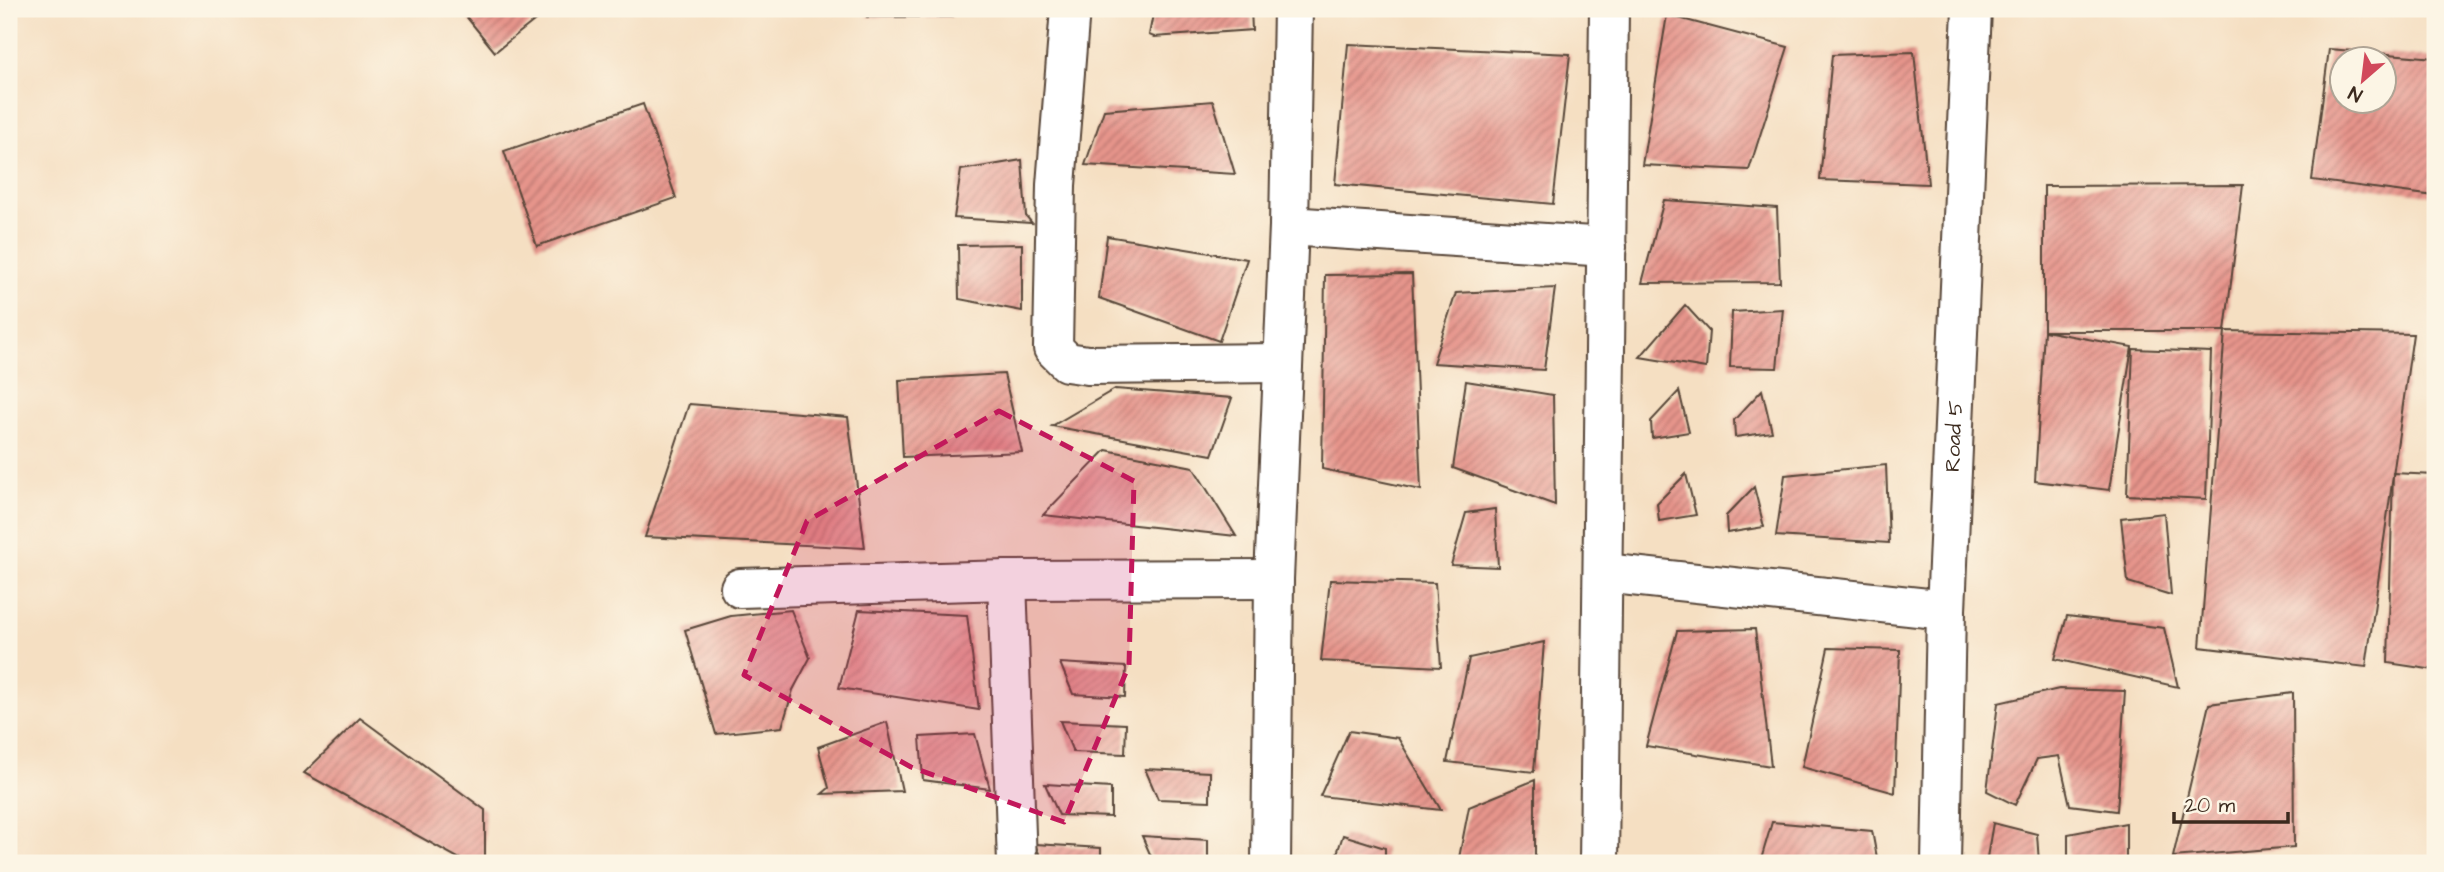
<svg xmlns="http://www.w3.org/2000/svg" width="2444" height="872" font-family="'Architects Daughter',sans-serif">
  <defs>
    <pattern id="building-hatch" width="6" height="6" patternUnits="userSpaceOnUse" patternTransform="scale(1.75)"><rect width="6" height="6" fill="#e6948b"/><path d="M-1 1l2-2M0 6l6-6M5 7l2-2" fill="none" stroke="#bc7971"/></pattern>
  </defs>
  <rect width="100%" height="100%" fill="#fcf5e5"/>
  <filter id="ink" filterUnits="userSpaceOnUse"><feTurbulence type="fractalNoise" baseFrequency=".0143" numOctaves="2"/><feDisplacementMap in="SourceGraphic" scale="14" xChannelSelector="R" yChannelSelector="G"/><feConvolveMatrix kernelMatrix="1 2 1 2 8 2 1 2 1" color-interpolation-filters="sRGB"/></filter>
  <filter id="wash" filterUnits="userSpaceOnUse"><feTurbulence type="fractalNoise" baseFrequency=".00686" numOctaves="4" result="noise"/><feDisplacementMap in="SourceGraphic" scale="28" xChannelSelector="R" yChannelSelector="G"/><feGaussianBlur stdDeviation="1.57" result="paint"/><feColorMatrix in="noise" values="0 0 0 0 0 0 0 0 0 0 0 0 0 0 0 0 0 1.4 0 .05"/><feComposite in="paint" operator="in"/></filter>
  <g filter="url(#wash)">
    <rect width="100%" height="100%" fill="#f5dfc2"/>
    <g id="blocks">
      <!-- building -->
      <g fill="url(#building-hatch)" fill-rule="evenodd">
        <path d="M460,9H549L495,52Z"/>
        <path d="M869,9H950L952,17H867Z"/>
        <path d="M1154,9H1251L1252,30L1154,37L1149,35Z"/>
        <path d="M1667,15L1788,47L1749,170L1642,165Z"/>
        <path d="M1348,44L1570,54L1553,204L1335,184Z"/>
        <path d="M2329,49L2435,58V196L2312,180ZM2342,60H2384V102H2342Z"/>
        <path d="M1914,52L1928,184L1820,180L1832,55Z"/>
        <path d="M1213,101L1235,174L1085,165L1104,110Z"/>
        <path d="M643,104L676,198L537,246L504,151Z"/>
        <path d="M1022,160L1026,216L1032,223L954,218L961,170Z"/>
        <path d="M2243,185L2225,331H2044V186Z"/>
        <path d="M1664,200L1777,208L1780,282L1642,283Z"/>
        <path d="M1107,236L1247,259L1219,341L1099,298Z"/>
        <path d="M1022,244V311L959,299L958,245Z"/>
        <path d="M1412,274L1421,490L1322,469L1325,275Z"/>
        <path d="M1555,288L1544,370L1433,363L1456,293Z"/>
        <path d="M1685,305L1709,331L1706,368L1640,357Z"/>
        <path d="M1783,309L1777,368L1730,367L1732,312Z"/>
        <path d="M2044,331L2132,347L2109,490L2035,481Z"/>
        <path d="M2225,331L2413,334L2366,667L2200,647Z"/>
        <path d="M2133,349L2211,352L2206,499L2127,495Z"/>
        <path d="M1004,374L1022,452L903,457L899,380Z"/>
        <path d="M1466,381L1553,395L1555,505L1453,468Z"/>
        <path d="M1115,389L1232,398L1212,455L1052,426Z"/>
        <path d="M1762,390L1772,432L1735,437L1734,420Z"/>
        <path d="M1679,391L1689,432L1652,438L1651,421Z"/>
        <path d="M689,404L848,417L865,548L645,537Z"/>
        <path d="M1106,450L1193,467L1236,536L1043,515Z"/>
        <path d="M1886,465L1889,543L1776,536L1785,475Z"/>
        <path d="M2393,473L2435,475V670L2388,663Z"/>
        <path d="M1686,474L1696,515L1659,521L1657,503Z"/>
        <path d="M1754,487L1764,527L1727,533L1726,516Z"/>
        <path d="M1495,509L1498,567L1451,565L1466,513Z"/>
        <path d="M2164,513L2171,595L2128,582L2121,518Z"/>
        <path d="M1330,580L1435,583L1441,667L1321,661Z"/>
        <path d="M791,610L810,658L793,690L782,727L716,734L685,630L731,616Z"/>
        <path d="M859,610L967,615L979,710L839,688Z"/>
        <path d="M2067,616L2164,628L2178,687L2055,659Z"/>
        <path d="M1755,629L1771,766L1646,746L1677,631Z"/>
        <path d="M1544,642L1534,772L1447,762L1469,658Z"/>
        <path d="M1828,648L1900,650L1895,793L1802,767Z"/>
        <path d="M1060,663L1126,667L1125,697L1073,694Z"/>
        <path d="M2059,689L2125,691L2117,811L2070,805L2059,756L2037,759L2015,805L1987,791L1998,703Z"/>
        <path d="M2293,693L2294,847L2173,857L2209,704Z"/>
        <path d="M360,718L485,810V863H467L304,773Z"/>
        <path d="M1060,721L1126,724L1125,754L1073,752Z"/>
        <path d="M887,722L902,791L822,794L829,788L818,747Z"/>
        <path d="M1349,731L1398,738L1441,810L1320,796Z"/>
        <path d="M975,734L990,789L923,780L920,737Z"/>
        <path d="M1145,769L1210,772V801L1158,799Z"/>
        <path d="M1535,780V863H1458L1469,807Z"/>
        <path d="M1045,784L1111,788V817L1059,815Z"/>
        <path d="M1772,822L1872,831L1878,863H1760Z"/>
        <path d="M1993,823L2037,834L2039,863H1986Z"/>
        <path d="M2126,823V863H2068V834Z"/>
        <path d="M1343,835L1385,848V863H1334Z"/>
        <path d="M1142,836L1208,840V863H1154Z"/>
        <path d="M1035,844L1101,848V863H1043Z"/>
      </g>
    </g>
  </g>
  <g filter="url(#ink)">
    <use href="#blocks" fill-opacity="0" stroke="#574537" stroke-width="2"/>
    <g fill="none" stroke-linecap="round" stroke-linejoin="round">
      <defs>
        <g id="street">
          <path d="M1070,9L1056,185L1053,348L1067,362L1088,365L1282,363"/>
          <path d="M1289,226L1607,247"/>
          <path d="M1604,573L1946,610"/>
          <path d="M1007,580L1017,863"/>
          <path d="M740,588L1007,580L1274,579"/>
          <path d="M1271,863L1274,579L1289,226L1293,9"/>
          <path d="M1599,863L1609,9"/>
          <path id="s1" d="M1941,863L1946,610L1972,9"/>
        </g>
      </defs>
      <!-- street casing -->
      <use href="#street" stroke="#574537" stroke-width="42"/>
      <!-- street -->
      <use href="#street" stroke="#fff" stroke-width="38"/>
    </g>
  </g>
  <!-- marked area -->
  <path fill="#c2185b" fill-opacity="0.2" stroke="#c2185b" stroke-width="5" stroke-dasharray="14 9" stroke-linejoin="round" d="M999,411L1134,481L1129,665L1064,822L911,767L744,675L807,521Z"/>
  <g text-anchor="middle" dominant-baseline="central" stroke-width="5" stroke-linejoin="round" paint-order="stroke">
    <!-- street labels -->
    <g font-size="21" fill="#3b2a1e" stroke="#fcf5e5">
      <text stroke="none"><textPath href="#s1" startOffset="427">Road 5</textPath></text>
    </g>
  </g>
  <!-- margin -->
  <rect width="2444" height="872" fill="none" stroke="#fcf5e5" stroke-width="35"/>
  <!-- north arrow -->
  <g transform="translate(2363 80) rotate(208)"><circle r="33" fill="#fcf5e5" stroke="#afa495" stroke-width="2"/>
  <path d="M0-5L12 26L0 18L-12 26Z" fill="#d1495b"/>
  <text y="-10" font-size="19" font-weight="bold" text-anchor="middle" fill="#3b2a1e">N</text>
  </g>
  <!-- scale -->
  <path d="M2174 812v10h114v-10" fill="none" stroke="#3b2a1e" stroke-width="3.5"/>
  <text x="2185" y="812" font-size="21" fill="#3b2a1e" stroke="#fcf5e5" stroke-width="5" paint-order="stroke">20 m</text>
</svg>
